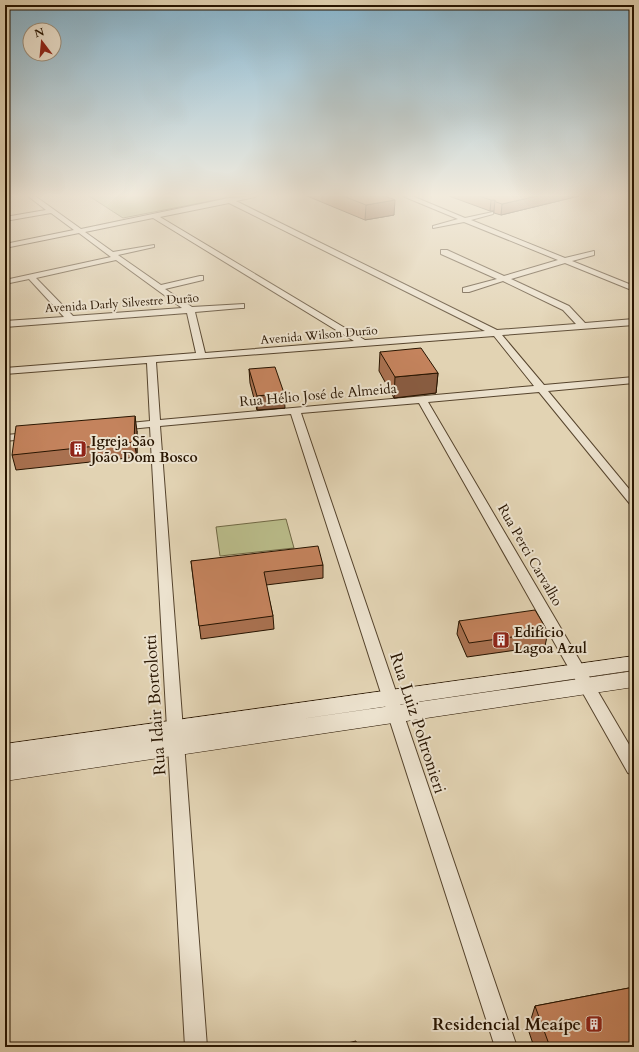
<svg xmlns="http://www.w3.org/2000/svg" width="639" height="1052" font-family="Cardo,serif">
  <rect width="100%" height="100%" fill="#e2d3b3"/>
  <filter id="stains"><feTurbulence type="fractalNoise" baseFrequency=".005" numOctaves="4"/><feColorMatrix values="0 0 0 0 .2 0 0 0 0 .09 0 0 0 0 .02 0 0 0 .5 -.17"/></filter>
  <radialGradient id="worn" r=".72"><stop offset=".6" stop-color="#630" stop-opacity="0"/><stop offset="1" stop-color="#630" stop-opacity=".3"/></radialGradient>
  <!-- green -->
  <g fill="#b9bb89" stroke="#706844">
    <path d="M89,196H236L123,218Z"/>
    <path d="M286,519L294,548L220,556L216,527Z"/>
  </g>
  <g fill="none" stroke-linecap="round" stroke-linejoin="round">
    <defs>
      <g id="street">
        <path d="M5,196H12L5,198Z"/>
        <path d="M28,196H35L81,229L229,198L256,196L255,197L236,201L497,330L576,324L563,310L503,281L469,292H463V288L497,279L441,254V250H447L504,276L558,260L464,222L433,228V226L458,219L405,197L404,196H412L465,218L493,212V214L471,220L565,258L594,251V255L572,261L634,286V291L565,263L511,279L569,306L585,323L634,319V325L502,335L544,385L634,377V383L548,391L634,495V505L630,504L539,392L428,402L634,753V775L628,773L419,403L301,413L517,1047H495L291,414L160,426L207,1047H185L150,427L120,430L115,427L120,424L150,421L147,363L5,374V368L196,353L187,313L5,327V321L64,317L29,279L5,284V280L111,257L79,233L5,248V244L74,230L51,213L5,221V217L46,210ZM229,203L485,331L365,340L160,217ZM153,218L354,341L205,353L195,312L241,308H244V304L192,307L165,289L203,280V276H200L161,285L118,255L154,247V245L113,252L85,232ZM116,260L182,308L73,316L36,278ZM494,336L534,386L160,420L156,362Z"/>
        <path d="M30,433L34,434L35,436L34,438L5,441V435Z"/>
      </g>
      <path id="secondary" d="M634,656V670L294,720L634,671V687L5,781V744Z"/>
    </defs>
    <!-- street casing -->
    <use href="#street" stroke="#56442d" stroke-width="2"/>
    <!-- secondary casing -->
    <use href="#secondary" stroke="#271400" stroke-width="1"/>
    <!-- street -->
    <use href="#street" fill="#ece2ce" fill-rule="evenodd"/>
    <!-- secondary -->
    <use href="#secondary" fill="#ece2ce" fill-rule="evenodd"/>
  </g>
  <!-- wall -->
  <g fill="#a97150" stroke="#271400">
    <path d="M307,196H385L394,215L365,220Z"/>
    <path d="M449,196H579L501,215L494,213V211H490Z"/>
    <path d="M380,352L438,373L436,393L394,398L379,371Z"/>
    <path d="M249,369L285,408L257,410L250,383Z"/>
    <path d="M137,431V457L16,470L12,455Z"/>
    <path d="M191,561L323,565V578L266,585L273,616L274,629L201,639Z"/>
    <path d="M459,621L548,632L545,646L467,657L457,634Z"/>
    <path d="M634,987V1047H534L528,1029L535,1006Z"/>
  </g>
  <!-- shaded-wall -->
  <g fill="#895c41" stroke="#271400">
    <path d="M537,196H579L501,215L502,204Z"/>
    <path d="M395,200L394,215L365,220L366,205Z"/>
    <path d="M491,200H495L494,211H490Z"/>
    <path d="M438,373L436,393L394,398L395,377Z"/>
    <path d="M284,393L285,408L257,410V396Z"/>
    <path d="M135,416L137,431V457L134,442Z"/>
  </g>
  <!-- building -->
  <g fill="#c4835d" stroke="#271400">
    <path d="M343,196H385L395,200L366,205Z"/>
    <path d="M479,196H537L502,204L496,202L495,200H491Z"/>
    <path d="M421,348L438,373L395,377L380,352Z"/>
    <path d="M275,367L284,393L257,396L249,369Z"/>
    <path d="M135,416L134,442L12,455L16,426Z"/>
    <path d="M318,546L323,565L264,572L273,616L199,626L191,561Z"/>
    <path d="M535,610L548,632L469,643L459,621Z"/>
    <path d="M634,987V1042L610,1047H550L535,1006Z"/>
    <path d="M356,1041L357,1047H331Z"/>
  </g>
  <!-- sky -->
  <linearGradient id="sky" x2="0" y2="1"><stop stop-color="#87b6d0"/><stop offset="0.57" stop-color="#f2ebdd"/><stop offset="1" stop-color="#f2ebdd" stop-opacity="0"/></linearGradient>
  <rect width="639" height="343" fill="url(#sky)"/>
  <!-- icons -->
  <defs>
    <symbol id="building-square" viewBox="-11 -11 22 22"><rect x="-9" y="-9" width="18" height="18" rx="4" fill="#8f2418" stroke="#ece2ce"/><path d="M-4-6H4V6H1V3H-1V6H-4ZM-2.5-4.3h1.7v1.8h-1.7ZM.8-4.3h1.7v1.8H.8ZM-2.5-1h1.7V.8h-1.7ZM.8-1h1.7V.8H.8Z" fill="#fff"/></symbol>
  </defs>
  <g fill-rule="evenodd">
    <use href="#building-square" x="68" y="439" width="20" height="20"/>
    <use href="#building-square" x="491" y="630" width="20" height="20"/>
    <use href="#building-square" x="584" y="1014" width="20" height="20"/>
  </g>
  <g text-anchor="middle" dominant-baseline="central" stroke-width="4" stroke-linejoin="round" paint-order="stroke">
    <!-- far-street labels -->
    <g font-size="12" fill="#271400" stroke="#ece2ce">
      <text transform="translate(122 303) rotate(-4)">Avenida Darly Silvestre Durão</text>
      <text transform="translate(319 335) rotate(-5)">Avenida Wilson Durão</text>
    </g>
    <!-- street labels -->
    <g font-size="14" fill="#271400" stroke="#ece2ce">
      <text transform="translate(318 395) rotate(-5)">Rua Hélio José de Almeida</text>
      <text transform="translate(530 555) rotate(60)">Rua Perci Carvalho</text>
    </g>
    <!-- poi labels -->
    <g font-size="14" font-weight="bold" fill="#271400" stroke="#ece2ce" text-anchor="start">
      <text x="91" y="441">Igreja São<tspan x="91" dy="16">João Dom Bosco</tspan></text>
      <text x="514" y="632">Edifício<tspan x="514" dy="16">Lagoa Azul</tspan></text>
    </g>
    <!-- near-street labels -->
    <g font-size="17" fill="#271400" stroke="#ece2ce">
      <text transform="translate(155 705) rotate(-94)">Rua Idair Bortolotti</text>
      <text transform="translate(418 723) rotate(72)">Rua Luiz Poltronieri</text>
    </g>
    <!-- near-poi labels -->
    <g font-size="17" font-weight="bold" fill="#271400" stroke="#ece2ce" text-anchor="end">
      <text x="581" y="1024">Residencial Meaípe</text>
    </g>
  </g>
  <!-- margin -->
  <rect width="639" height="1052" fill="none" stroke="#e2d3b3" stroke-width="20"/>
  <rect x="6" y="6" width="627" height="1040" fill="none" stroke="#271400" stroke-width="2"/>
  <rect x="10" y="10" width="619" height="1032" fill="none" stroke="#271400"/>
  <!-- north arrow -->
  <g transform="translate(42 42) rotate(344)"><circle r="19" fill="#ece2ce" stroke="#9d907c"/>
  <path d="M0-3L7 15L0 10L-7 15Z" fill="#8f2418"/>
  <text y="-6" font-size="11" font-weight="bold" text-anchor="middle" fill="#271400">N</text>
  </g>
  <rect width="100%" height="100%" filter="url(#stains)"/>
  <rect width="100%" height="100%" fill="url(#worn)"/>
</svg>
